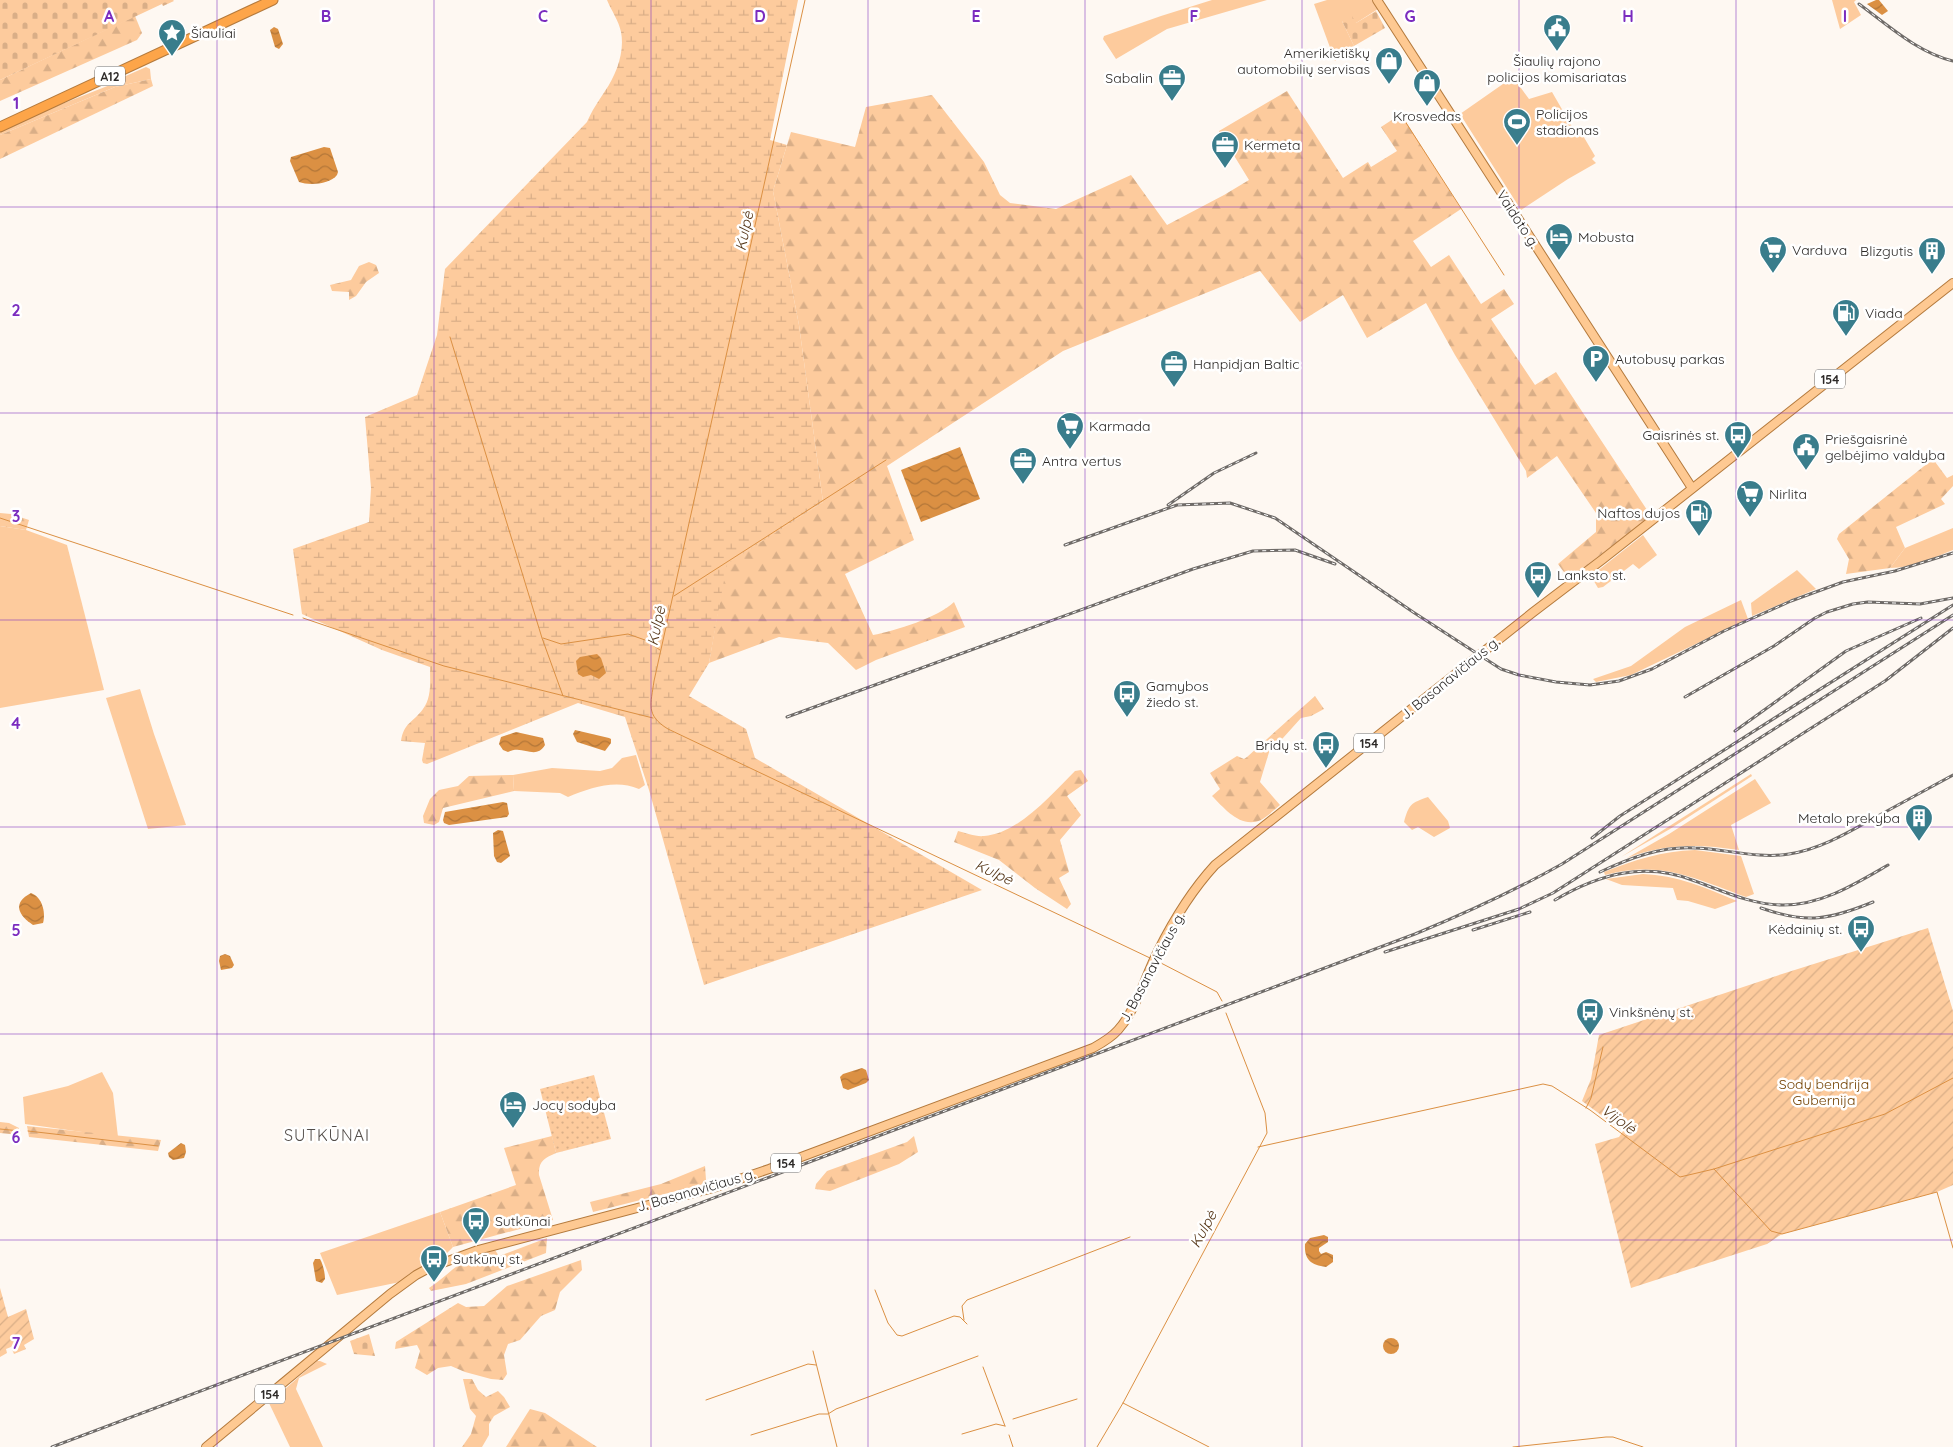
<svg xmlns="http://www.w3.org/2000/svg" width="1953" height="1447" font-family="Quicksand,sans-serif">
  <defs>
    <pattern id="forest-firs" width="22" height="20" patternUnits="userSpaceOnUse" patternTransform="scale(1.25)"><rect width="22" height="20" fill="#fdcb9d"/><path d="M5 1l3.5 6h-7zM16 11l3.5 6h-7z" fill="#d9ae87"/></pattern>
    <pattern id="wetland-marsh" width="20" height="14" patternUnits="userSpaceOnUse" patternTransform="scale(1.25)"><rect width="20" height="14" fill="#fdcb9d"/><path d="M1 5h8M5 5V1M11 12h8M15 12V8" fill="none" stroke="#d9ae87"/></pattern>
    <pattern id="cemetery-stones" width="16" height="16" patternUnits="userSpaceOnUse" patternTransform="scale(1.25)"><rect width="16" height="16" fill="#fdcb9d"/><path d="M2 7V4a2 2 0 0 1 4 0v3zM10 15v-3a2 2 0 0 1 4 0v3z" fill="#d9ae87"/></pattern>
    <pattern id="park-dots" width="8" height="8" patternUnits="userSpaceOnUse" patternTransform="scale(1.25)"><rect width="8" height="8" fill="#fdcb9d"/><path d="M2 2h.1M6 6h.1" fill="none" stroke="#d9ae87" stroke-width="1.8" stroke-linecap="round"/></pattern>
    <pattern id="garden-furrows" width="10" height="10" patternUnits="userSpaceOnUse" patternTransform="scale(1.25)"><rect width="10" height="10" fill="#fdcb9d"/><path d="M-1 1l2-2M0 10L10 0M9 11l2-2" fill="none" stroke="#d9ae87"/></pattern>
    <pattern id="water-waves" width="16" height="10" patternUnits="userSpaceOnUse" patternTransform="scale(1.25)"><rect width="16" height="10" fill="#db9043"/><path d="M0 5q4-4 8 0t8 0" fill="none" stroke="#b27638"/></pattern>
  </defs>
  <rect width="100%" height="100%" fill="#fef8f2"/>
  <!-- grass -->
  <g fill="#fdcb9d">
    <path d="M1212,0H1267L1167,29L1116,59L1103,39L1104,36L1161,16Z"/>
    <path d="M1327,0H1372L1378,9L1356,23L1342,21L1354,46L1335,61L1314,4Z"/>
    <path d="M1832,0H1856L1854,2L1861,15L1840,29Z"/>
    <path d="M146,67L150,69L151,79L115,87L0,135V131L49,109L110,85V83Z"/>
    <path d="M1513,77L1529,99L1552,92L1578,137L1582,134L1595,156L1592,159L1596,163L1568,179L1521,210L1460,114Z"/>
    <path d="M0,526L26,530L67,545L104,690L0,708Z"/>
    <path d="M1953,528V550C1933,558 1912,568 1890,568L1905,548Z"/>
    <path d="M1643,535L1657,555L1639,569L1633,564L1603,587L1598,588L1591,576Z"/>
    <path d="M1797,570L1816,589L1752,616L1751,603Z"/>
    <path d="M1741,600L1748,619L1631,675L1596,682L1593,679L1631,666L1685,627Z"/>
    <path d="M140,689L154,734L186,825L148,829L106,698Z"/>
    <path d="M636,755L645,785L639,789C615,779 591,788 568,797L560,793L514,791L513,775L552,768L600,771L612,768L622,758Z"/>
    <path d="M1751,774L1752,776L1670,829L1621,857Z"/>
    <path d="M1755,779L1771,803L1731,825L1739,850C1700,844 1665,843 1627,858L1669,834Z"/>
    <path d="M1428,797L1448,821L1450,828L1434,837L1418,827L1412,830L1404,822C1409,804 1411,803 1428,797Z"/>
    <path d="M1695,850L1741,856L1754,894L1746,897C1694,878 1661,860 1605,875L1604,872C1634,860 1662,851 1695,850Z"/>
    <path d="M1643,874C1676,875 1707,888 1737,901L1715,909L1688,901L1677,900L1673,888L1622,885L1606,879Z"/>
    <path d="M102,1072L113,1093L118,1137L25,1124L23,1097L68,1086Z"/>
    <path d="M440,1212L453,1247L441,1259L409,1274L400,1282L337,1295L320,1253Z"/>
    <path d="M317,1361H320L327,1364L299,1378L296,1389L323,1447H290L269,1403Z"/>
  </g>
  <!-- forest -->
  <g fill="url(#forest-firs)">
    <path d="M135,16L142,33L137,40L0,101V80Z"/>
    <path d="M151,79L153,86L0,159V135L115,87Z"/>
    <path d="M1287,91L1343,178L1368,162L1371,167L1397,151L1381,127L1401,114L1461,209L1413,241L1431,267L1449,255L1481,304L1504,289L1514,304L1491,319L1535,385L1556,372L1651,516L1569,579L1558,564L1596,532V513L1557,456L1527,478L1526,471L1455,355L1426,303L1367,338L1343,295L1300,322L1260,271L1063,351L887,466L914,540L845,574L873,635C895,631 939,617 954,602L965,627L876,660L856,670L828,643L779,637L709,663L726,564L823,502L799,325L773,191L791,132L855,147L866,107L932,95L984,162L1000,195L1010,203L1056,209L1131,175L1167,225L1224,195L1249,180L1219,131Z"/>
    <path d="M369,262L376,265L379,273L366,282L356,296L349,300V292L332,291L330,285L351,280L359,266Z"/>
    <path d="M1933,459L1947,478L1953,475V486L1941,499L1945,504L1896,527L1905,548L1890,568L1846,574L1849,559L1837,539L1839,534Z"/>
    <path d="M0,513L11,514L29,520L26,530L0,526Z"/>
    <path d="M1315,696L1324,709L1311,716L1301,718L1283,738L1270,749L1260,782L1280,805C1274,810 1268,816 1261,820C1241,829 1225,809 1212,796L1220,789L1210,773L1237,756L1244,759L1247,757Z"/>
    <path d="M1081,770L1088,781L1067,796L1081,815L1060,840L1069,872L1059,878L1071,904L1067,909L1035,888L999,860L954,842L958,831C966,833 976,837 984,836C1018,834 1052,794 1075,771Z"/>
    <path d="M513,775L514,791L443,808L439,822L434,825L424,823L423,816L430,799L439,790L458,786L469,776Z"/>
    <path d="M0,1122L9,1123L19,1128V1135L0,1133Z"/>
    <path d="M27,1126L161,1140L158,1151L29,1137Z"/>
    <path d="M552,1136L556,1153C545,1158 538,1161 539,1175L553,1220L453,1247L440,1212L516,1185L504,1148Z"/>
    <path d="M914,1136L918,1152L899,1164L830,1191L815,1189L816,1184L827,1171L907,1142Z"/>
    <path d="M705,1166L706,1180L704,1184L593,1212L590,1202L661,1184Z"/>
    <path d="M547,1238L546,1253L466,1284L431,1291L429,1288C442,1280 451,1269 465,1261C474,1256 485,1253 495,1250L499,1256Z"/>
    <path d="M581,1260L582,1270L560,1292L555,1310L541,1316L520,1340L508,1344L504,1355L507,1374L503,1380L491,1379L465,1372L451,1366L438,1368L427,1375L415,1368L420,1351L417,1345L395,1349L396,1342L458,1303L466,1307L484,1306L507,1286Z"/>
    <path d="M463,1379H472L478,1390L486,1397L498,1391L504,1397L510,1407L494,1416L489,1424V1435L482,1447H462L471,1434L476,1416L470,1409Z"/>
    <path d="M530,1409L545,1413L597,1447H506Z"/>
  </g>
  <!-- wetland -->
  <path fill="url(#wetland-marsh)" d="M607,0H798L770,140L787,145L773,191L799,325L823,502L727,564L709,663L689,696L746,729L755,758L982,890L704,985L649,790L625,717L578,703L427,764L423,763L422,760L425,743L401,741C404,722 413,723 423,709C432,697 430,681 430,667L382,650L302,614L293,549L369,522L371,488L365,417L417,395L437,335L445,269L587,122C592,110 598,102 605,91C616,75 625,52 621,32C619,21 611,10 607,0Z"/>
  <!-- cemetery -->
  <g fill="url(#cemetery-stones)">
    <path d="M0,0H173L174,1L163,6L162,4L0,80Z"/>
    <path d="M1376,11L1385,28L1354,46L1342,21L1352,16L1356,23Z"/>
    <path d="M369,1334L375,1356L354,1354L350,1341Z"/>
  </g>
  <!-- park -->
  <path fill="url(#park-dots)" d="M594,1075L611,1139L556,1153L540,1089Z"/>
  <!-- garden -->
  <g fill="url(#garden-furrows)">
    <path d="M1928,928L1953,1011V1185L1937,1192L1782,1234L1767,1244L1631,1288L1595,1144L1619,1137L1623,1131L1582,1101L1591,1079L1599,1035L1782,974Z"/>
    <path d="M0,1288L8,1317L26,1309L34,1339L24,1345L26,1349L14,1354L11,1347L6,1349L7,1353L0,1357Z"/>
  </g>
  <!-- water -->
  <g fill="url(#water-waves)">
    <path d="M1876,0H1879L1888,11L1882,15L1867,4Z"/>
    <path d="M274,27L278,29L283,44L279,49L275,47L270,30Z"/>
    <path d="M324,147L330,148L338,172L337,175C330,184 310,186 299,182L290,161L291,157Z"/>
    <path d="M960,447L980,499L921,522L901,470Z"/>
    <path d="M597,654L601,658L606,673L599,679L591,675L583,677L578,674L576,661L580,657Z"/>
    <path d="M575,730L609,738L611,739V743L605,751L577,742L573,734Z"/>
    <path d="M516,732L543,738L545,745C535,761 523,744 508,752L503,750L499,744L501,737Z"/>
    <path d="M503,802L507,803L509,814L507,817L449,825L444,823L443,820L445,812Z"/>
    <path d="M498,830L503,831L510,856L501,863L497,862L494,856L493,833Z"/>
    <path d="M31,893C42,897 46,912 43,923L33,925C18,915 12,903 31,893Z"/>
    <path d="M225,954L230,956L234,965L232,968L221,970L219,961L220,956Z"/>
    <path d="M862,1068L866,1070L869,1080L866,1083L848,1090L843,1088L840,1077L843,1074Z"/>
    <path d="M181,1143L185,1145L186,1152L184,1158L173,1160L169,1157L168,1153Z"/>
    <path d="M1324,1235L1328,1237V1242L1319,1248V1251L1321,1254L1326,1252L1333,1255V1262L1326,1267C1311,1265 1304,1260 1305,1244L1310,1238Z"/>
    <path d="M315,1259H320C323,1264 325,1273 325,1279L322,1283L316,1281L313,1263Z"/>
    <circle cx="1391" cy="1346" r="8"/>
  </g>
  <g fill="none" stroke-linecap="round" stroke-linejoin="round">
    <!-- stream -->
    <g stroke="#db9043" stroke-width="1">
      <path d="M805,0L654,681C651,704 645,715 668,729L1150,958"/>
      <path d="M1401,115L1504,275"/>
      <path d="M450,337L542,638L563,696"/>
      <path d="M0,518L293,615"/>
      <path d="M674,596L886,460"/>
      <path d="M303,618L444,666L653,718"/>
      <path d="M543,638L561,644L628,634L645,640L660,650"/>
      <path d="M1159,962L1217,992L1222,1001"/>
      <path d="M1586,1108L1591,1098L1603,1047"/>
      <path d="M0,1129L20,1131"/>
      <path d="M28,1131L158,1146"/>
      <path d="M1258,1147L1543,1084L1552,1086L1590,1110L1680,1177L1714,1169L1885,1114L1953,1078"/>
      <path d="M1714,1169L1771,1231L1782,1234L1937,1192L1953,1248"/>
      <path d="M875,1290L888,1323L897,1335L902,1336L954,1316L960,1317L967,1324"/>
      <path d="M964,1320L962,1306L967,1300L1130,1237"/>
      <path d="M813,1351L837,1447"/>
      <path d="M983,1367L1005,1426"/>
      <path d="M706,1400L808,1364L816,1365"/>
      <path d="M1123,1403L1209,1447"/>
      <path d="M1013,1419L1077,1399"/>
      <path d="M962,1434L996,1424L1005,1426"/>
      <path d="M751,1435L819,1414H828L836,1409L978,1356"/>
      <path d="M1009,1435L1013,1447"/>
      <path d="M1097,1447L1123,1403L1267,1133L1265,1113L1226,1013"/>
      <path d="M1513,1447L1606,1437H1613L1643,1447"/>
    </g>
    <defs>
      <g id="major">
        <path d="M1377,0L1692,488"/>
        <path d="M206,1447L390,1294L416,1275L429,1268L478,1250L713,1188L769,1169L1093,1048C1102,1043 1111,1038 1118,1030C1137,1009 1145,976 1158,951C1173,921 1192,890 1215,865L1532,613L1603,559L1953,283"/>
      </g>
      <path id="highway" d="M0,127L273,0"/>
    </defs>
    <!-- major casing -->
    <use href="#major" stroke="#b47a3d" stroke-width="10"/>
    <!-- highway casing -->
    <use href="#highway" stroke="#b47a3d" stroke-width="11"/>
    <!-- major -->
    <use href="#major" stroke="#fec992" stroke-width="8"/>
    <!-- highway -->
    <use href="#highway" stroke="#fda549" stroke-width="9"/>
    <defs>
      <g id="rail">
        <path d="M1859,4C1889,26 1917,52 1953,61"/>
        <path d="M1168,505L1214,473L1256,453"/>
        <path d="M1065,545L1177,505L1230,503L1275,518L1413,612L1501,669L1519,675L1556,682L1590,685L1619,681L1652,669L1724,631L1791,601L1843,582L1895,571L1953,553"/>
        <path d="M1685,697L1774,646L1815,618L1827,612L1853,604L1868,602L1920,604L1953,598"/>
        <path d="M787,717L1193,569L1253,551L1295,550L1335,564"/>
        <path d="M1735,731L1846,651L1921,618"/>
        <path d="M1592,838L1620,816L1953,605"/>
        <path d="M1600,872C1630,858 1661,846 1695,848C1726,849 1758,859 1789,854C1821,849 1849,832 1876,817C1902,803 1927,789 1953,775"/>
        <path d="M1555,900C1599,874 1645,861 1695,881C1723,891 1752,905 1783,905C1822,905 1855,884 1888,865"/>
        <path d="M1761,908C1807,924 1829,920 1873,902"/>
        <path d="M1473,930L1530,912"/>
        <path d="M1385,952L1519,909L1553,893L1885,681L1953,628"/>
        <path d="M52,1447L1415,934C1466,913 1514,891 1562,864L1953,615"/>
      </g>
    </defs>
    <!-- rail casing -->
    <use href="#rail" stroke="#6f6b68" stroke-width="3"/>
    <!-- rail -->
    <use href="#rail" stroke="#fff" stroke-width="1" stroke-dasharray="4" stroke-linecap="butt"/>
  </g>
  <!-- grid -->
  <path fill="none" stroke="#7b2cbf" stroke-width="1" stroke-opacity="0.55" d="M217,0V1447M434,0V1447M651,0V1447M868,0V1447M1085,0V1447M1302,0V1447M1519,0V1447M1736,0V1447M0,207H1953M0,413H1953M0,620H1953M0,827H1953M0,1034H1953M0,1240H1953"/>
  <!-- icons -->
  <defs>
    <symbol id="civic-pin" viewBox="-11 -11 22 30"><path d="M0 17L-7.5 6A9.5 9.5 0 1 1 7.5 6Z" fill="#397d8c" stroke="#fff"/><path d="M-.6-6.5H3V-4.5H.6V-3L4-1V1h2V6H-6V1h2V-1L-.6-3ZM-1.2 2.5V6h2.4V2.5Z" fill="#fff"/></symbol>
    <symbol id="sight-pin" viewBox="-11 -11 22 30"><path d="M0 17L-7.5 6A9.5 9.5 0 1 1 7.5 6Z" fill="#397d8c" stroke="#fff"/><path d="M0-6L1.8-2.2L6-1.7L2.9 1.2L3.7 5.4L0 3.3L-3.7 5.4L-2.9 1.2L-6-1.7L-1.8-2.2Z" fill="#fff"/></symbol>
    <symbol id="shop-pin" viewBox="-11 -11 22 30"><path d="M0 17L-7.5 6A9.5 9.5 0 1 1 7.5 6Z" fill="#397d8c" stroke="#fff"/><path d="M-5-2.5h2.3a2.7 3.5 0 0 1 5.4 0H5L5.5 6h-11ZM-1.5-2.5h3a1.5 2.3 0 0 0-3 0Z" fill="#fff"/></symbol>
    <symbol id="office-pin" viewBox="-11 -11 22 30"><path d="M0 17L-7.5 6A9.5 9.5 0 1 1 7.5 6Z" fill="#397d8c" stroke="#fff"/><path d="M-6-3h4V-5.5h4V-3h4V5H-6ZM-1-4.5V-3h2v-1.5ZM-6 0V1H6V0Z" fill="#fff"/></symbol>
    <symbol id="stadium-pin" viewBox="-11 -11 22 30"><path d="M0 17L-7.5 6A9.5 9.5 0 1 1 7.5 6Z" fill="#397d8c" stroke="#fff"/><path d="M0-5a6.5 5 0 1 0 0 10a6.5 5 0 1 0 0-10ZM-3.5-1.8h7v3.6h-7Z" fill="#fff"/></symbol>
    <symbol id="hotel-pin" viewBox="-11 -11 22 30"><path d="M0 17L-7.5 6A9.5 9.5 0 1 1 7.5 6Z" fill="#397d8c" stroke="#fff"/><path d="M-6-4.5h1.5V1H6V5H4.5V3h-9V5H-6ZM-4 0a1.8 1.8 0 1 1 3.6 0ZM.5 0V-2.5h3Q6-2.5 6 0Z" fill="#fff"/></symbol>
    <symbol id="supermarket-pin" viewBox="-11 -11 22 30"><path d="M0 17L-7.5 6A9.5 9.5 0 1 1 7.5 6Z" fill="#397d8c" stroke="#fff"/><path d="M-6-5.5h2.5l.6 2H6L4.5 2H-2.5L-4.4-4H-6ZM-1.5 3.2a1.3 1.3 0 1 0 .1 0ZM3 3.2a1.3 1.3 0 1 0 .1 0Z" fill="#fff"/></symbol>
    <symbol id="building-pin" viewBox="-11 -11 22 30"><path d="M0 17L-7.5 6A9.5 9.5 0 1 1 7.5 6Z" fill="#397d8c" stroke="#fff"/><path d="M-4-6H4V6H1V3H-1V6H-4ZM-2.5-4.3h1.7v1.8h-1.7ZM.8-4.3h1.7v1.8H.8ZM-2.5-1h1.7V.8h-1.7ZM.8-1h1.7V.8H.8Z" fill="#fff"/></symbol>
    <symbol id="fuel-pin" viewBox="-11 -11 22 30"><path d="M0 17L-7.5 6A9.5 9.5 0 1 1 7.5 6Z" fill="#397d8c" stroke="#fff"/><path d="M-5.5-6h7V0h2V4h1.3V-2.5L3-4.5l.8-.8L6-3V5H2.5V1h-1V6h-7ZM-4.2-4.7v3.2H.2V-4.7Z" fill="#fff"/></symbol>
    <symbol id="parking-pin" viewBox="-11 -11 22 30"><path d="M0 17L-7.5 6A9.5 9.5 0 1 1 7.5 6Z" fill="#397d8c" stroke="#fff"/><path d="M-3.5-5.5H1a3.5 3.5 0 0 1 0 7H-1V5.5H-3.5ZM-1-3.4V-.6H.8a1.4 1.4 0 0 0 0-2.8Z" fill="#fff"/></symbol>
    <symbol id="bus-pin" viewBox="-11 -11 22 30"><path d="M0 17L-7.5 6A9.5 9.5 0 1 1 7.5 6Z" fill="#397d8c" stroke="#fff"/><path d="M-5-6H5V4H4V6H2V4H-2V6H-4V4H-5ZM-3.5-4V0h7V-4ZM-3.5 1.2v1.5H-2V1.2ZM2 1.2v1.5H3.5V1.2Z" fill="#fff"/></symbol>
  </defs>
  <g fill-rule="evenodd">
    <use href="#civic-pin" x="1541" y="12" width="32" height="43"/>
    <use href="#sight-pin" x="156" y="17" width="32" height="43"/>
    <use href="#shop-pin" x="1373" y="45" width="32" height="43"/>
    <use href="#office-pin" x="1156" y="62" width="32" height="43"/>
    <use href="#shop-pin" x="1411" y="67" width="32" height="43"/>
    <use href="#stadium-pin" x="1501" y="106" width="32" height="43"/>
    <use href="#office-pin" x="1209" y="129" width="32" height="43"/>
    <use href="#hotel-pin" x="1543" y="221" width="32" height="43"/>
    <use href="#supermarket-pin" x="1757" y="234" width="32" height="43"/>
    <use href="#building-pin" x="1916" y="235" width="32" height="43"/>
    <use href="#fuel-pin" x="1830" y="297" width="32" height="43"/>
    <use href="#parking-pin" x="1580" y="343" width="32" height="43"/>
    <use href="#office-pin" x="1158" y="348" width="32" height="43"/>
    <use href="#supermarket-pin" x="1054" y="410" width="32" height="43"/>
    <use href="#bus-pin" x="1722" y="419" width="32" height="43"/>
    <use href="#civic-pin" x="1790" y="431" width="32" height="43"/>
    <use href="#office-pin" x="1007" y="445" width="32" height="43"/>
    <use href="#supermarket-pin" x="1734" y="478" width="32" height="43"/>
    <use href="#fuel-pin" x="1683" y="497" width="32" height="43"/>
    <use href="#bus-pin" x="1522" y="559" width="32" height="43"/>
    <use href="#bus-pin" x="1111" y="678" width="32" height="43"/>
    <use href="#bus-pin" x="1310" y="729" width="32" height="43"/>
    <use href="#building-pin" x="1903" y="802" width="32" height="43"/>
    <use href="#bus-pin" x="1845" y="913" width="32" height="43"/>
    <use href="#bus-pin" x="1574" y="996" width="32" height="43"/>
    <use href="#hotel-pin" x="497" y="1089" width="32" height="43"/>
    <use href="#bus-pin" x="460" y="1205" width="32" height="43"/>
    <use href="#bus-pin" x="418" y="1243" width="32" height="43"/>
  </g>
  <g text-anchor="middle" dominant-baseline="central" stroke-width="5" stroke-linejoin="round" paint-order="stroke">
    <!-- shield labels -->
    <g fill="#fff" stroke="#6c6a68" stroke-width="1">
      <rect x="95" y="66.5" width="30" height="19" rx="4"/>
      <rect x="1815" y="369.5" width="30" height="19" rx="4"/>
      <rect x="1354" y="733.5" width="30" height="19" rx="4"/>
      <rect x="771" y="1153.5" width="30" height="19" rx="4"/>
      <rect x="255" y="1384.5" width="30" height="19" rx="4"/>
    </g>
    <g font-size="12" font-weight="bold" fill="#2d2a28">
      <text x="110" y="76">A12</text>
      <text x="1830" y="379">154</text>
      <text x="1369" y="743">154</text>
      <text x="786" y="1163">154</text>
      <text x="270" y="1394">154</text>
    </g>
    <!-- poi labels -->
    <g font-size="14" fill="#2d2a28" stroke="#fff" text-anchor="start">
      <text x="191" y="33">Šiauliai</text>
      <text x="1370" y="53" text-anchor="end">Amerikietiškų<tspan x="1370" dy="16">automobilių servisas</tspan></text>
      <text x="1557" y="61" text-anchor="middle">Šiaulių rajono<tspan x="1557" dy="16">policijos komisariatas</tspan></text>
      <text x="1153" y="78" text-anchor="end">Sabalin</text>
      <text x="1536" y="114">Policijos<tspan x="1536" dy="16">stadionas</tspan></text>
      <text x="1427" y="116" text-anchor="middle">Krosvedas</text>
      <text x="1244" y="145">Kermeta</text>
      <text x="1578" y="237">Mobusta</text>
      <text x="1792" y="250">Varduva</text>
      <text x="1913" y="251" text-anchor="end">Blizgutis</text>
      <text x="1865" y="313">Viada</text>
      <text x="1615" y="359">Autobusų parkas</text>
      <text x="1193" y="364">Hanpidjan Baltic</text>
      <text x="1089" y="426">Karmada</text>
      <text x="1719" y="435" text-anchor="end">Gaisrinės st.</text>
      <text x="1825" y="439">Priešgaisrinė<tspan x="1825" dy="16">gelbėjimo valdyba</tspan></text>
      <text x="1042" y="461">Antra vertus</text>
      <text x="1769" y="494">Nirlita</text>
      <text x="1680" y="513" text-anchor="end">Naftos dujos</text>
      <text x="1557" y="575">Lanksto st.</text>
      <text x="1146" y="686">Gamybos<tspan x="1146" dy="16">žiedo st.</tspan></text>
      <text x="1307" y="745" text-anchor="end">Bridų st.</text>
      <text x="1900" y="818" text-anchor="end">Metalo prekyba</text>
      <text x="1842" y="929" text-anchor="end">Kėdainių st.</text>
      <text x="1609" y="1012">Vinkšnėnų st.</text>
      <text x="532" y="1105">Jocų sodyba</text>
      <text x="495" y="1221">Sutkūnai</text>
      <text x="453" y="1259">Sutkūnų st.</text>
    </g>
    <!-- street labels -->
    <g font-size="14" fill="#2d2a28" stroke="#fff">
      <text transform="translate(1518 219) rotate(57)">Vaidoto g.</text>
      <text transform="translate(1450 678) rotate(-39)">J. Basanavičiaus g.</text>
      <text transform="translate(1152 967) rotate(-62)">J. Basanavičiaus g.</text>
      <text transform="translate(696 1190) rotate(-16)">J. Basanavičiaus g.</text>
    </g>
    <!-- park labels -->
    <g font-size="14" fill="#724101" stroke="#fff">
      <text x="1824" y="1084">Sodų bendrija<tspan x="1824" dy="16">Gubernija</tspan></text>
    </g>
    <!-- water labels -->
    <g font-size="15" font-style="italic" fill="#553516" stroke="#fff">
      <text transform="translate(744 231) rotate(-78)">Kulpė</text>
      <text transform="translate(656 626) rotate(-78)">Kulpė</text>
      <text transform="translate(994 872) rotate(25)">Kulpė</text>
      <text transform="translate(1619 1119) rotate(36)">Vijolė</text>
      <text transform="translate(1203 1229) rotate(-62)">Kulpė</text>
    </g>
    <!-- quarter labels -->
    <g font-size="16" letter-spacing="1" fill="#534d49" stroke="#fff">
      <text x="327" y="1135">SUTKŪNAI</text>
    </g>
  </g>
  <g font-size="16" text-anchor="middle" font-weight="bold" fill="#7b2cbf" stroke="#fff" stroke-width="5" stroke-linejoin="round" paint-order="stroke">
    <text x="109" y="22">A</text>
    <text x="326" y="22">B</text>
    <text x="543" y="22">C</text>
    <text x="760" y="22">D</text>
    <text x="976" y="22">E</text>
    <text x="1194" y="22">F</text>
    <text x="1410" y="22">G</text>
    <text x="1628" y="22">H</text>
    <text x="1845" y="22">I</text>
    <text x="16" y="109">1</text>
    <text x="16" y="316">2</text>
    <text x="16" y="522">3</text>
    <text x="16" y="729">4</text>
    <text x="16" y="936">5</text>
    <text x="16" y="1143">6</text>
    <text x="16" y="1349">7</text>
  </g>
</svg>
